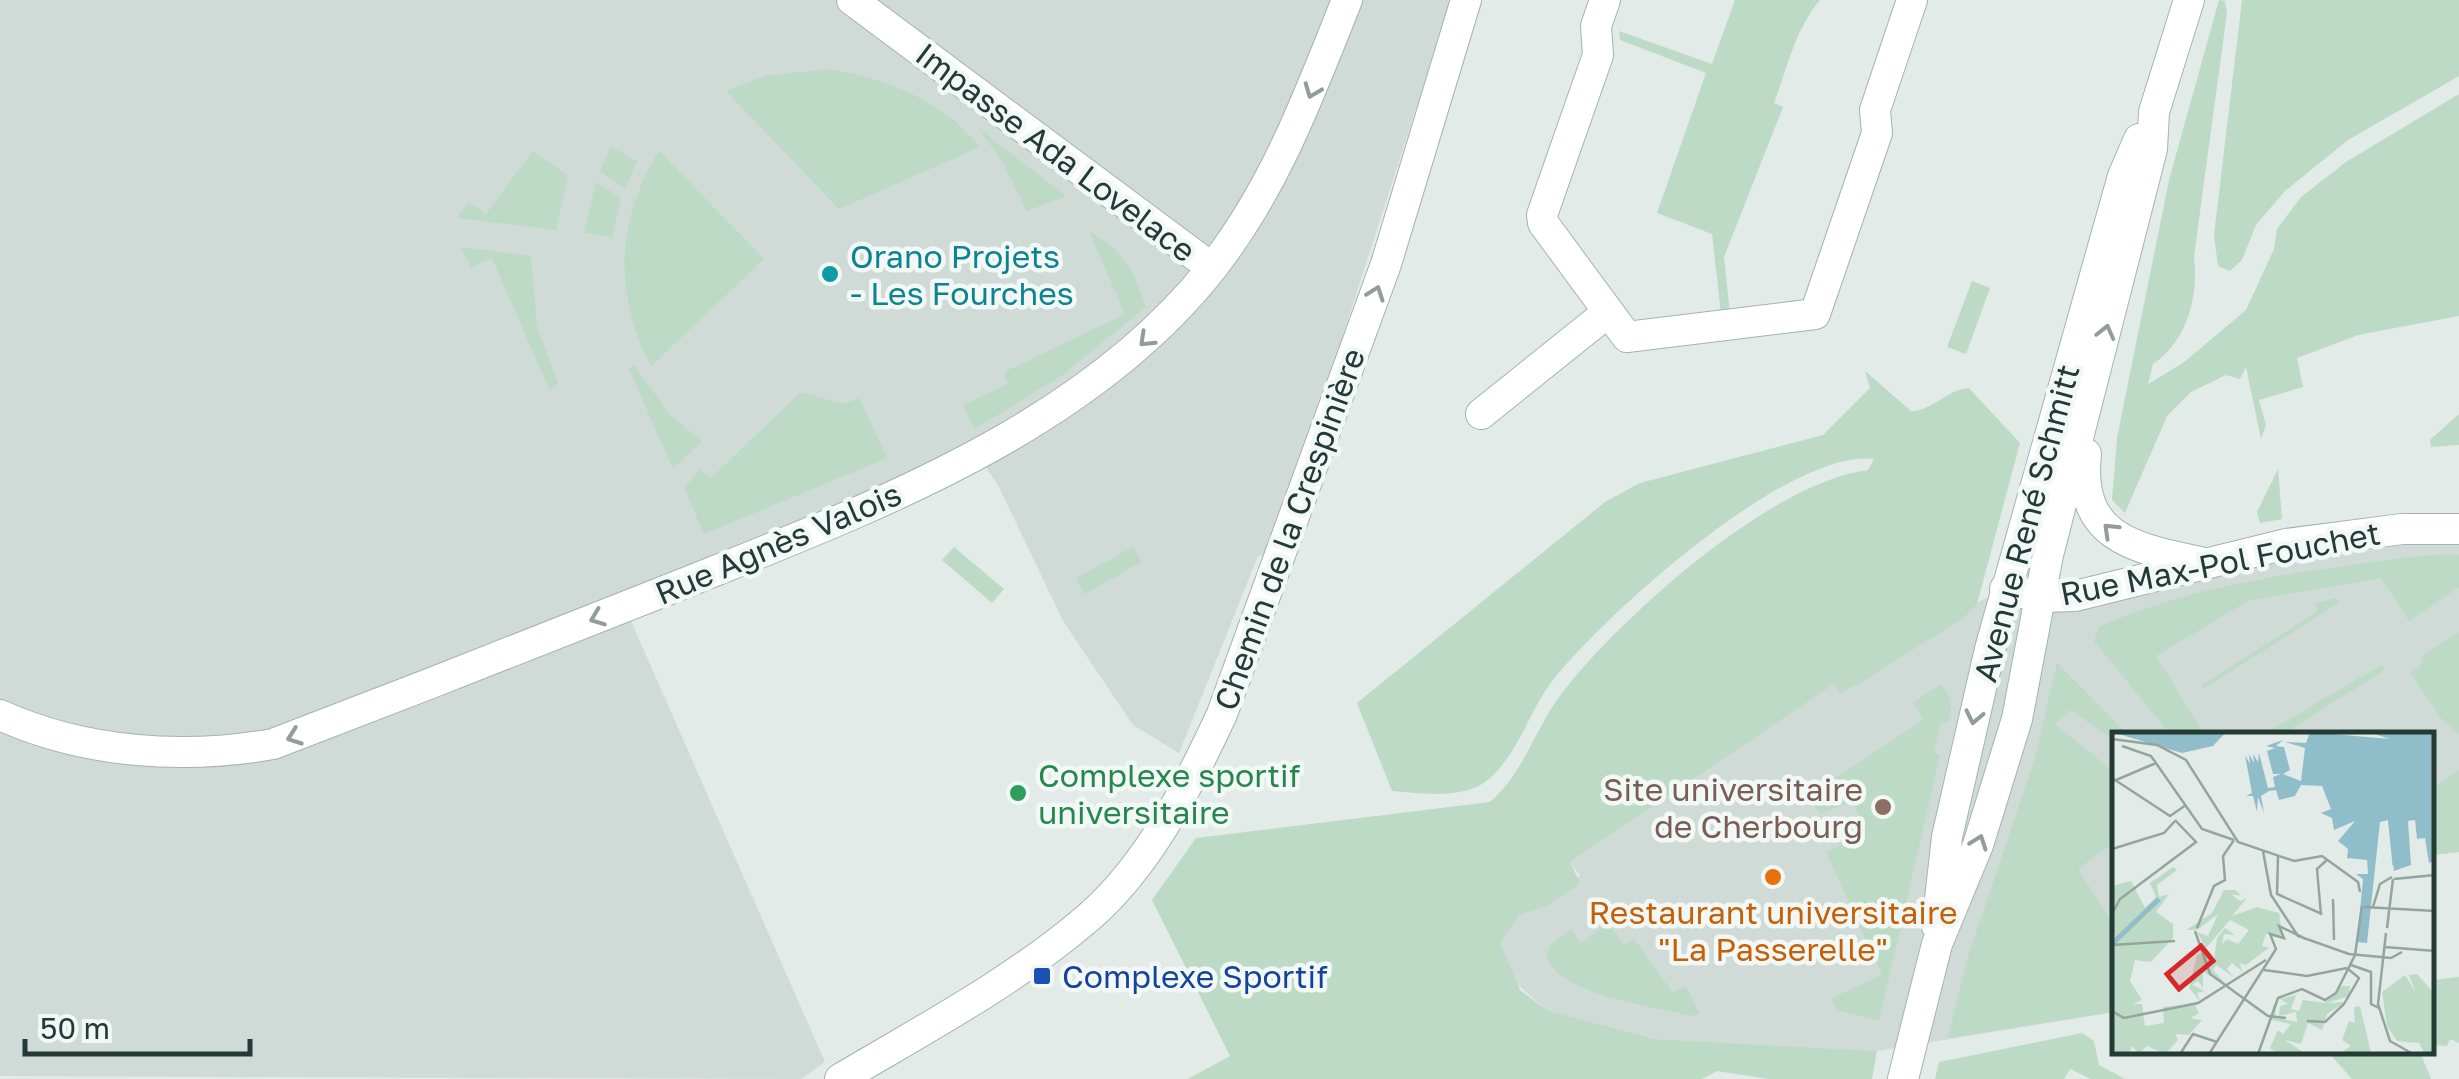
<svg xmlns="http://www.w3.org/2000/svg" width="2459" height="1079" font-family="'Golos Text',sans-serif">
  <rect width="100%" height="100%" fill="#e2ebe7"/>
  <!-- built -->
  <g fill="#d0dad6">
    <path d="M0,0H1451L1272,555L1258,556L1179,753L1133,725L1063,621L999,487L974,449L620,596L825,1062L801,1079L0,1076Z"/>
    <path d="M2459,529V852L2432,855V734H2114V1012L1877,1051L1656,1039L1547,1011L1512,979L1491,931L1580,876L1570,862L1835,683L1841,692L1949,616L2005,589L2101,591Z"/>
  </g>
  <!-- green -->
  <g fill="#bddac6">
    <path d="M1735,0H1820C1796,28 1787,68 1774,103L1783,107L1724,257L1730,314H1721L1712,234L1657,213L1706,73L1620,40L1619,31L1712,64Z"/>
    <path d="M2219,0L2225,1L2227,13L2194,256C2199,295 2187,342 2153,364L2148,384L2183,363L2246,310L2274,249L2277,229L2301,197L2346,162L2459,94V316L2358,335L2297,358L2303,387L2259,400L2266,425L2261,439L2246,367L2240,379L2226,375L2191,392L2167,416L2125,513L2112,500L2117,438L2169,180Z"/>
    <path d="M2242,0H2459V76L2348,140L2285,191L2256,225L2242,260L2230,271L2218,266L2214,235Z"/>
    <path d="M828,69C886,78 942,100 980,147L839,209L726,91L765,76Z"/>
    <path d="M979,129L1066,196L1027,211L1003,163Z"/>
    <path d="M611,147L637,161L625,188L600,171Z"/>
    <path d="M533,151L568,176L556,230L457,218L468,202L486,214Z"/>
    <path d="M659,151L764,259L651,366C613,294 616,220 659,151Z"/>
    <path d="M596,182L621,198L612,237L584,233Z"/>
    <path d="M1089,231C1126,253 1131,267 1146,307L1061,376L975,429L963,405L1008,384L1004,372L1125,314Z"/>
    <path d="M461,247L531,256L537,327L558,384L550,391L492,258L471,267Z"/>
    <path d="M1972,281L1990,288L1966,354L1947,347Z"/>
    <path d="M634,365L670,415L702,441L673,469L629,369Z"/>
    <path d="M1865,371L1911,411C1933,411 1947,389 1969,388L2020,443L1977,604L1963,618L1857,685L1841,693L1834,684L1570,862L1580,883L1546,906L1519,915L1500,943L1520,990L1548,1011L1656,1039L1877,1051L1872,1079H1769L1717,1071L1702,1079H1188L1230,1056L1152,900L1196,838L1490,802C1524,773 1535,728 1562,693C1621,617 1771,482 1868,470L1874,459C1790,447 1600,618 1550,684C1528,714 1514,764 1482,784C1458,799 1418,793 1392,791L1357,703L1605,502L1640,483L1823,435L1870,388Z"/>
    <path d="M801,392L843,404L859,398L887,458L704,534L684,488L700,470L711,478Z"/>
    <path d="M2459,414V445L2431,447L2430,440Z"/>
    <path d="M2278,469L2282,519L2260,523L2257,512Z"/>
    <path d="M954,547L1004,589L992,603L942,560Z"/>
    <path d="M1133,547L1142,562L1084,594L1076,578Z"/>
    <path d="M2459,555V587L2409,621L2381,578L2248,601L2156,656L2204,734H2170L2094,641L2099,627C2177,592 2260,578 2344,566C2381,561 2421,553 2459,555Z"/>
    <path d="M2336,598L2339,603L2203,689L2201,686L2318,611L2314,604Z"/>
    <path d="M2459,632V734L2441,718L2410,673L2421,666L2423,655Z"/>
    <path d="M2057,663L2127,734H2114V740L2070,710L2055,724L2114,772V842L2078,869L2114,925V1012L1948,1038L1967,960L2034,761Z"/>
    <path d="M2381,665L2385,668L2380,673L2283,734H2264Z"/>
    <path d="M1941,684C1952,698 1953,706 1948,723L1941,722L1934,753L1940,755L1879,1021L1837,1010L1832,998L1882,975L1826,852L1866,833L1853,801L1820,814L1809,796L1923,720L1913,703Z"/>
    <path d="M2459,770V852L2432,855V788Z"/>
    <path d="M1608,924L1624,945L1634,939L1673,993L1686,986L1699,1013L1692,1016C1656,1007 1554,994 1547,955L1550,945L1571,929L1581,943Z"/>
    <path d="M2459,977V1043L2450,1039L2447,1046L2432,1045V980Z"/>
    <path d="M2082,1033L2094,1041L2099,1065L2125,1079H2091L2070,1069L2064,1079H1935L1939,1062Z"/>
    <path d="M2328,1052H2420L2431,1079H2352Z"/>
  </g>
  <g fill="none" stroke-linecap="round" stroke-linejoin="round">
    <defs>
      <g id="street">
        <path d="M852,0L1212,268"/>
        <path d="M1605,0L1596,26L1598,55L1542,215L1543,223L1627,337L1815,314L1877,133L1875,110L1912,0"/>
        <path d="M1481,414L1607,313"/>
        <path d="M2005,589L2040,597L2075,596L2286,544L2402,529H2459"/>
        <path d="M0,715C84,753 183,760 273,744C409,692 545,639 680,585C866,510 1085,430 1212,268C1276,186 1309,95 1347,0"/>
        <path d="M840,1079C924,1029 1015,981 1089,917C1149,865 1189,785 1222,714L1386,264L1466,0"/>
      </g>
      <g id="secondary">
        <path d="M2086,454C2077,538 2134,548 2200,562"/>
        <path d="M1937,926L1947,837L1990,649L2123,176L2139,139"/>
        <path d="M1903,1079L1937,944L1978,845L2017,719L2048,555L2152,149L2154,112L2189,0"/>
      </g>
    </defs>
    <!-- street casing -->
    <use href="#street" stroke="#a5b2ae" stroke-width="32"/>
    <!-- secondary casing -->
    <use href="#secondary" stroke="#a2b5af" stroke-width="32"/>
    <!-- street -->
    <use href="#street" stroke="#fff" stroke-width="30"/>
    <!-- secondary -->
    <use href="#secondary" stroke="#fff" stroke-width="30"/>
  </g>
  <!-- one-way arrows -->
  <defs><path id="oneway-chevron" d="M-2-3.5L2.5 0L-2 3.5" fill="none" stroke-width="1.6" stroke-linecap="round" stroke-linejoin="round" transform="scale(2.5)"/></defs>
  <g stroke="#929c9a">
    <use href="#oneway-chevron" transform="translate(1312 91) rotate(111)"/>
    <use href="#oneway-chevron" transform="translate(1376 293) rotate(-70)"/>
    <use href="#oneway-chevron" transform="translate(2106 332) rotate(-76)"/>
    <use href="#oneway-chevron" transform="translate(1146 340) rotate(136)"/>
    <use href="#oneway-chevron" transform="translate(2110 530) rotate(-136)"/>
    <use href="#oneway-chevron" transform="translate(597 618) rotate(159)"/>
    <use href="#oneway-chevron" transform="translate(1974 717) rotate(102)"/>
    <use href="#oneway-chevron" transform="translate(294 737) rotate(160)"/>
    <use href="#oneway-chevron" transform="translate(1979 842) rotate(-70)"/>
  </g>
  <!-- markers -->
  <circle fill="#0f9aa8" stroke="#f2f8f5" stroke-width="4" cx="830" cy="274" r="10"/>
  <circle fill="#2e9e5b" stroke="#f2f8f5" stroke-width="4" cx="1018" cy="793" r="10"/>
  <circle fill="#8d6e63" stroke="#f2f8f5" stroke-width="4" cx="1883" cy="807" r="10"/>
  <circle fill="#e8710a" stroke="#f2f8f5" stroke-width="4" cx="1773" cy="877" r="10"/>
  <rect fill="#1a4fb4" stroke="#f2f8f5" stroke-width="4" x="1032" y="966" width="20" height="20" rx="5"/>
  <g text-anchor="middle" dominant-baseline="central" stroke-width="9" stroke-linejoin="round" paint-order="stroke">
    <!-- street labels -->
    <g font-size="32" fill="#243a35" stroke="#f2f8f5">
      <text transform="translate(1056 152) rotate(37)">Impasse Ada Lovelace</text>
      <text transform="translate(2026 523) rotate(-75)">Avenue René Schmitt</text>
      <text transform="translate(1289 529) rotate(-70)">Chemin de la Crespinière</text>
      <text transform="translate(778 543) rotate(-23)">Rue Agnès Valois</text>
      <text transform="translate(2220 563) rotate(-11)">Rue Max-Pol Fouchet</text>
    </g>
    <!-- culture labels -->
    <g font-size="32" fill="#0d838f" stroke="#f2f8f5" text-anchor="start">
      <text x="850" y="256">Orano Projets<tspan x="850" dy="37">- Les Fourches</tspan></text>
    </g>
    <!-- leisure labels -->
    <g font-size="32" fill="#27864d" stroke="#f2f8f5" text-anchor="start">
      <text x="1038" y="775">Complexe sportif<tspan x="1038" dy="37">universitaire</tspan></text>
    </g>
    <!-- education labels -->
    <g font-size="32" fill="#785e54" stroke="#f2f8f5" text-anchor="end">
      <text x="1863" y="789">Site universitaire<tspan x="1863" dy="37">de Cherbourg</tspan></text>
    </g>
    <!-- food labels -->
    <g font-size="32" fill="#c56008" stroke="#f2f8f5">
      <text x="1773" y="912">Restaurant universitaire<tspan x="1773" dy="37">"La Passerelle"</tspan></text>
    </g>
    <!-- transit labels -->
    <g font-size="32" fill="#164399" stroke="#f2f8f5" text-anchor="start">
      <text x="1062" y="976">Complexe Sportif</text>
    </g>
  </g>
  <!-- overview -->
  <g transform="translate(2112 732)">
    <rect width="322" height="322" fill="#e2ebe7"/>
    <path d="M61,135L65,138L45,153L47,165L57,162L44,180L61,192V206L39,230L23,228L18,249L30,268L21,272H30L33,294L52,291L51,275L83,272L87,282L78,286L90,288L77,303L63,302L66,308L53,322L35,314L27,322L20,314L17,322H0V154L19,149L33,176L44,165L38,151ZM112,158H124L129,164L119,162L128,169L135,166L120,184L145,175L167,181L170,203L154,202L150,214L157,216L134,233L127,231L131,240L120,231L115,237L122,245L104,233L101,238L113,251L91,240V256L86,249L80,253L93,259L85,261L88,269L77,256L85,223L97,219L102,227L105,206L113,196L123,203L112,202L110,213L115,207L126,212L137,198L118,188L94,216L85,200L96,204L106,182L85,198H74L100,181ZM305,242L322,261V322H313L307,311L285,309L275,294L270,260L293,243L303,259L297,243ZM230,254H238L237,264L215,271L233,270L215,282L210,298L196,291L189,312L173,308L194,322H166L158,316L166,298L171,302L179,292L160,288L161,274L165,268L163,286L185,290L184,280L167,284L168,274L176,272L168,267L184,263L179,277L187,279L191,268L213,271ZM248,274L259,321H228L239,314L230,308L237,289L243,291L242,275Z" fill="#bddac6"/>
    <path d="M0,0H114L101,14L70,21ZM198,0L278,7L256,0H322V129L317,131L313,106L305,107L303,88L296,89L299,133L282,139L276,88L268,90L255,211L245,210L251,147L244,142H256L255,128L235,126L236,117L226,109L243,89L222,98L220,86L209,81L219,77L210,54L189,53L183,64L167,68L164,58L157,59L149,64L152,81L146,65L145,80L141,64H134L140,61L133,23L138,32L137,22L142,31L141,22L146,30L147,21L156,56L163,55L161,45L169,42H161L155,19L163,16L154,14L171,8L164,14L172,15L178,38L171,42L189,49L193,16L173,10L194,11Z" fill="#8fbeca"/>
    <path fill="none" stroke="#8fbeca" stroke-width="5" d="M284,2L297,84M307,30L319,78L312,101M255,126L282,0M283,133L278,81L305,28L310,0M1,211L47,167"/>
    <path fill="none" stroke="#96a4a0" stroke-width="2.5" d="M0,7L45,13L74,28L126,110L182,129L210,124L246,150L248,160M10,14L39,24L90,97L122,108M0,46L58,84L74,73M4,48L44,31M0,117L52,101L63,89M151,119L159,163L186,204L237,222L279,226L290,220M166,124L165,162L210,182M282,147L323,143M221,167L222,208M252,175L323,179M261,175L268,152L280,145M0,182L8,167L84,110L63,88M209,183L205,137L216,127M85,196L102,154L113,148L111,124L122,108M275,196L281,147M83,199L98,242L156,284L174,286M274,201L266,272L278,309L301,322M0,213L63,209M273,215L323,219M239,233L259,240V272L267,276M152,238L195,244L235,236M0,279L12,286L86,271L154,228M195,289L213,290L232,272L247,246L235,236M68,322L81,302L105,310M97,322L164,217L158,202L172,206L167,194L194,207M146,322L166,266L190,257L213,268L224,261L243,223L250,174"/>
    <path fill="#d62828" fill-opacity="0.15" stroke="#d62828" stroke-width="5" d="M89,214L101,229L67,257L55,242Z"/>
    <rect width="322" height="322" fill="none" stroke="#243a35" stroke-width="5"/>
  </g>
  <!-- scale -->
  <path d="M25 1039v15h225v-15" fill="none" stroke="#243a35" stroke-width="5"/>
  <text x="40" y="1039" font-size="30" fill="#243a35" stroke="#f2f8f5" stroke-width="8" paint-order="stroke">50 m</text>
</svg>
